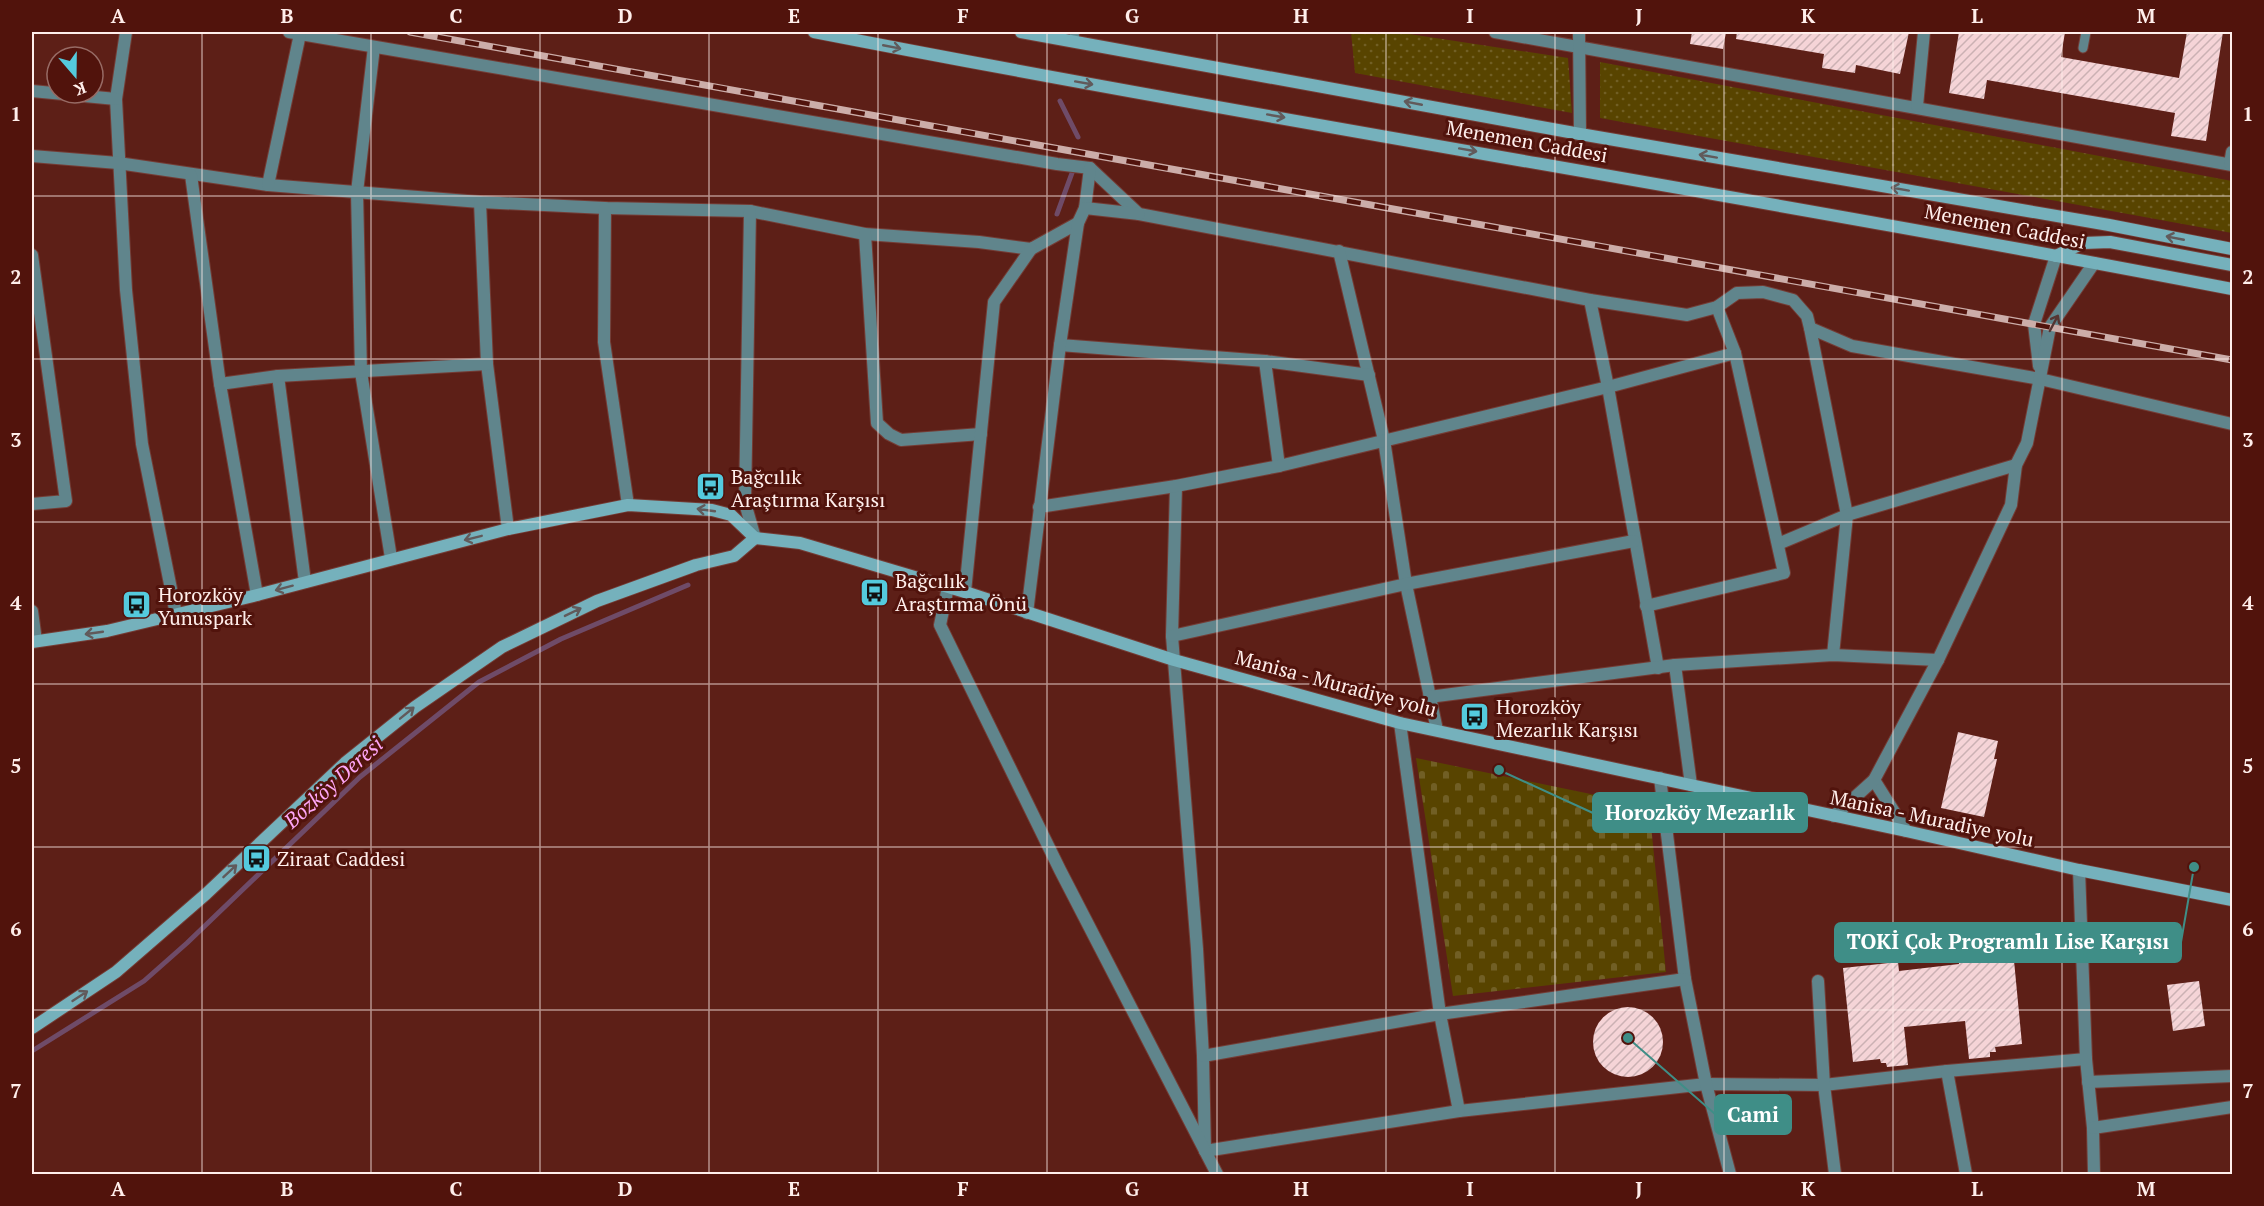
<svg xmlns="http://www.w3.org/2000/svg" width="2264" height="1206" font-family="'PT Serif',serif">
  <defs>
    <pattern id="grass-dots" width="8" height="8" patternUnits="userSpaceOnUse" patternTransform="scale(1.5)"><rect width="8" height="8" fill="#584400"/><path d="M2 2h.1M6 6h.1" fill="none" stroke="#715f25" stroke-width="1.8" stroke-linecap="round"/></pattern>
    <pattern id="cemetery-stones" width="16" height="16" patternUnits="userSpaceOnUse" patternTransform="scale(1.5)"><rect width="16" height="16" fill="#584400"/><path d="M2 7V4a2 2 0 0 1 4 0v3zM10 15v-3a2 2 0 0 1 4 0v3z" fill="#715f25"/></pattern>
    <pattern id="building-hatch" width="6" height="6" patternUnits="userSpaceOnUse" patternTransform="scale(1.5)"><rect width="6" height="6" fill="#f5d4d7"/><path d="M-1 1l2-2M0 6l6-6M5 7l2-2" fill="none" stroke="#cbb1b3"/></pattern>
  </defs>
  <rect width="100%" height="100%" fill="#5d1f17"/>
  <!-- grass -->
  <g fill="url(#grass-dots)">
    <path d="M1351,32H1396L1568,58L1572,113L1355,73Z"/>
    <path d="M1600,62L2232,181V233L1600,118Z"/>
  </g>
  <!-- cemetery -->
  <path fill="url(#cemetery-stones)" d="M1416,758L1649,806L1666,972L1453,996Z"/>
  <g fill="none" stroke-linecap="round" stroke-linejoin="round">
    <!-- stream -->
    <g stroke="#6f4b68" stroke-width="5">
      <path d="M1060,101L1078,137"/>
      <path d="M1057,214L1072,173"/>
      <path d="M32,1051L144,981L187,943L360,777L479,682L561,639L688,585"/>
    </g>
  </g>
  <!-- building -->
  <g fill="url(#building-hatch)">
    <path d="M1692,32H1726L1723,49L1690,44Z"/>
    <path d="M1737,32H1909L1900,74L1856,65L1855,73L1822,68L1824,54L1736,39Z"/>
    <path d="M1959,32H2065L2061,57L2179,78L2187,32H2223L2206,141L2171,136L2175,113L1987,80L1984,99L1949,93Z"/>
    <path d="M1958,732L1998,741L1994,759H1997L1984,817L1941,808Z"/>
    <path d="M2013,950L2022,1044L1995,1047L1996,1052H1990V1057L1969,1059L1965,1021L1904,1027L1908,1065L1887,1067L1886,1063H1881L1880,1059L1853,1062L1843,968L1898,962L1899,971L1959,964L1958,956Z"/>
    <path d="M2199,981L2205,1026L2173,1031L2167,985Z"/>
    <circle cx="1628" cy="1042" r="35"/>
  </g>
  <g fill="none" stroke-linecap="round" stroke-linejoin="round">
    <defs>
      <g id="service">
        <path d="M1074,32L1075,41"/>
        <path d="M2083,48L2086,32"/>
      </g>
      <g id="minor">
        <path d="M126,32L116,99L126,290L142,444L176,614"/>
        <path d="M289,32L1057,164L1090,168L1139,214L1590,300L1687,315L1717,307L1737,293L1763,292L1793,300L1807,316L1810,328L1852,346L2040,379L2232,424"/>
        <path d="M1495,32L2232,165"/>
        <path d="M1579,32L1580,134"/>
        <path d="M374,47L357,192L361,372L391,558"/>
        <path d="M32,91L116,99"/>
        <path d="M1917,106L1924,32"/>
        <path d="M32,156L118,163L268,185L480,202L605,208L750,211L865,234L979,242L1031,249L1078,223"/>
        <path d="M2230,164L2232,152"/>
        <path d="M191,175L220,384L257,595"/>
        <path d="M268,185L300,34"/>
        <path d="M480,202L487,364L508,529"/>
        <path d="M605,208L604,342L628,505"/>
        <path d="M1085,208L1090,168"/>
        <path d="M750,211L745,503L755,538"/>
        <path d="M865,234L877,423L889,434L901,440L981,434"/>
        <path d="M1339,251L1384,440L1406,584L1437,730"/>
        <path d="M32,255L66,501L32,504"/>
        <path d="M1590,300L1608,387L1658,668"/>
        <path d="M1810,328L1847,515L1833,655"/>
        <path d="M1060,345L1265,361L1369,375"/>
        <path d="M1265,361L1279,466"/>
        <path d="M2039,366L2034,324L2056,256"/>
        <path d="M278,376L305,582"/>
        <path d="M220,384L278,376L487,364"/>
        <path d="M1176,486L1172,636L1197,949L1203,1056L1205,1151L1459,1111L1706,1084L1824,1085L1947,1071L2086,1059"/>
        <path d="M1039,507L1176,486L1279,466L1608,387L1735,353"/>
        <path d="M1778,544L1847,515L2016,465"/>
        <path d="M965,592L994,302L1031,249"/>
        <path d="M1646,606L1784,573L1735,353L1717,307"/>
        <path d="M32,611L36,641"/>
        <path d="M1027,613L1060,345L1078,223L1085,208L1139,214"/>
        <path d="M1172,636L1406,584L1634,541"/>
        <path d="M1675,665L1691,785"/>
        <path d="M1429,697L1675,665L1833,655L1938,660"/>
        <path d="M1400,723L1440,1014L1459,1111"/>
        <path d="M1660,778L1685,979L1706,1084L1730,1174"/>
        <path d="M1874,780L1906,831"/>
        <path d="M1834,816L1874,780L1938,660L2011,505L2016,465L2027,443L2050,327L2094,263"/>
        <path d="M2079,870L2086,1059L2093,1128L2094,1174"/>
        <path d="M1818,981L1824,1085L1835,1174"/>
        <path d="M1203,1056L1440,1014L1685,979"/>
        <path d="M1947,1071L1966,1174"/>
        <path d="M2088,1082L2232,1076"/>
        <path d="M2093,1128L2232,1107"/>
      </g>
      <path id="tertiary" d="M948,587L940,625L1060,870L1217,1174"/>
      <g id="secondary">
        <path d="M814,32C1286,124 1761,198 2232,289"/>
        <path d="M1021,32L1580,134L2109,225L2232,249"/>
        <path d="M2056,256L2083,243L2110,242L2232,265"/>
        <path d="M755,538L800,543L965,592L1174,660L1400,723L1906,831L2079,870L2232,900"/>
        <path d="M32,642L107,631L257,595L508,529L628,505L712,510L731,515L755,538"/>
        <path d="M32,1028L116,972L206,894L345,763L415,707L502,647L597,601L696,565L734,556L755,538"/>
      </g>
    </defs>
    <!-- service casing -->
    <use href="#service" stroke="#743c35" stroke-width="11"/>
    <!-- minor casing -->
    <use href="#minor" stroke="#743c35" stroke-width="14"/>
    <!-- tertiary casing -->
    <use href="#tertiary" stroke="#743c35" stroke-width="14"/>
    <!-- secondary casing -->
    <use href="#secondary" stroke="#743c35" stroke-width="14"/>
    <!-- service -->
    <use href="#service" stroke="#60858c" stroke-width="9"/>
    <!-- minor -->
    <use href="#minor" stroke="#60858c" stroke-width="12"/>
    <!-- tertiary -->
    <use href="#tertiary" stroke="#60858c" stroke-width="12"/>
    <!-- secondary -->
    <use href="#secondary" stroke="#75b1bc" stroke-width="12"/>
    <defs>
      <path id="rail" d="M410,32L2232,360"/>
    </defs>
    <!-- rail casing -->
    <use href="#rail" stroke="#ccada9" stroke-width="7"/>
    <!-- rail -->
    <use href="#rail" stroke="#51130c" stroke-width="4.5" stroke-dasharray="14" stroke-linecap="butt"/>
  </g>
  <!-- one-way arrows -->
  <defs><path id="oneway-shaft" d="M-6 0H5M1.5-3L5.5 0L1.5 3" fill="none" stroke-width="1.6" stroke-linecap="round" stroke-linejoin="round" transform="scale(1.5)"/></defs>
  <g stroke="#615a5b">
    <use href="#oneway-shaft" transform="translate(892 47) rotate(11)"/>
    <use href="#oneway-shaft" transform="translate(1084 83) rotate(10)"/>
    <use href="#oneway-shaft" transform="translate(1413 103) rotate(-169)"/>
    <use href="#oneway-shaft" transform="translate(1276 116) rotate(10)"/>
    <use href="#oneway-shaft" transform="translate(1468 150) rotate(10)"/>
    <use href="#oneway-shaft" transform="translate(1708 156) rotate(-170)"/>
    <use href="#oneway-shaft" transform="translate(1900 189) rotate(-170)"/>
    <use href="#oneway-shaft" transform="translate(2175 238) rotate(-169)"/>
    <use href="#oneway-shaft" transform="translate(706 510) rotate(-172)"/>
    <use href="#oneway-shaft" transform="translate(473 538) rotate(166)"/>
    <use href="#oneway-shaft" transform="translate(284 588) rotate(165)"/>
    <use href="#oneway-shaft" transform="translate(573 612) rotate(-26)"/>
    <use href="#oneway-shaft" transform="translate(94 633) rotate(172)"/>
    <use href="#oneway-shaft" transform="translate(407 713) rotate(-39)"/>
    <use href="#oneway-shaft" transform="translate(230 871) rotate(-43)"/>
    <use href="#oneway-shaft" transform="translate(80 996) rotate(-33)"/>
  </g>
  <use stroke="#563532" href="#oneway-shaft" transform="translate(2054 323) rotate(-62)"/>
  <!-- grid -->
  <path fill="none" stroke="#ffeeeb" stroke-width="1.5" stroke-opacity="0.55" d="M202,32V1174M371,32V1174M540,32V1174M709,32V1174M878,32V1174M1047,32V1174M1217,32V1174M1386,32V1174M1555,32V1174M1724,32V1174M1893,32V1174M2062,32V1174M32,196H2232M32,359H2232M32,522H2232M32,684H2232M32,847H2232M32,1010H2232"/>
  <!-- icons -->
  <defs>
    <symbol id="bus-square" viewBox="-11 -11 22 22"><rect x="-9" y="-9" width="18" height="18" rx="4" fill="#54cadd" stroke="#51130c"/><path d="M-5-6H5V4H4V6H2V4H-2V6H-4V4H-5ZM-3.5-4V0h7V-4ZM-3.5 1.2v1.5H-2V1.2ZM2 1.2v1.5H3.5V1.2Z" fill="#111"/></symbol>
  </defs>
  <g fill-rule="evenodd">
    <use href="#bus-square" x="694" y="470" width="33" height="33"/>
    <use href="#bus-square" x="858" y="576" width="33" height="33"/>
    <use href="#bus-square" x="120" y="588" width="33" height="33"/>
    <use href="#bus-square" x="1458" y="700" width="33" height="33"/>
    <use href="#bus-square" x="240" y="842" width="33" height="33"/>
  </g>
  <g text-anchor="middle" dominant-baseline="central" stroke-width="6" stroke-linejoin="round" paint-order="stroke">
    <!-- street labels -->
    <g font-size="20" fill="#ffeeeb" stroke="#51130c">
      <text transform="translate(1527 141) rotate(10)">Menemen Caddesi</text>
      <text transform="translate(2005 226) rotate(11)">Menemen Caddesi</text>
      <text transform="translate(1336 683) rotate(15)">Manisa - Muradiye yolu</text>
      <text transform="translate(1932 818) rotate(12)">Manisa - Muradiye yolu</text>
    </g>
    <!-- poi labels -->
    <g font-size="20" fill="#ffeeeb" stroke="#51130c" text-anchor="start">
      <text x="731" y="476">Bağcılık<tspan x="731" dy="23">Araştırma Karşısı</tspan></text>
      <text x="895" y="580">Bağcılık<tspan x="895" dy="23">Araştırma Önü</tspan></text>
      <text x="158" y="594">Horozköy<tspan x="158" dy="23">Yunuspark</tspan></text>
      <text x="1496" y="706">Horozköy<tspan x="1496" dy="23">Mezarlık Karşısı</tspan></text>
      <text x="277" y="858">Ziraat Caddesi</text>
    </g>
    <!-- water labels -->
    <g font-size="21" font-style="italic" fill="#fea6f6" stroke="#51130c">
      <text transform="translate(333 782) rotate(-42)">Bozköy Deresi</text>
    </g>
  </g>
  <!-- callouts -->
  <path fill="none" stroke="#3f8e87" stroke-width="2" d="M1499 770L1593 813M2194 867L2181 942M1628 1038L1715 1114"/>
  <g fill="#3f8e87" stroke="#51130c" stroke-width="2">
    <circle cx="1499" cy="770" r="6"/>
    <circle cx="2194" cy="867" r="6"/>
    <circle cx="1628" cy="1038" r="6"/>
  </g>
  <g fill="#3f8e87" stroke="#3f8e87" stroke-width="2">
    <rect x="1593" y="793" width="214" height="39" rx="6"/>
    <rect x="1835" y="923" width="346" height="39" rx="6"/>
    <rect x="1715" y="1095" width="76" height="39" rx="6"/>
  </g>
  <g font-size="21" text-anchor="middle" font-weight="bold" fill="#fff">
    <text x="1700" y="820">Horozköy Mezarlık</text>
    <text x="2008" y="949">TOKİ Çok Programlı Lise Karşısı</text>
    <text x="1753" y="1122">Cami</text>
  </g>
  <!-- border -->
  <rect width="2264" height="1206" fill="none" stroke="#51130c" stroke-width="66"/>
  <!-- north arrow -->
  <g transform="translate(75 75) rotate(160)"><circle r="28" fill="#51130c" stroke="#976b65" stroke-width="1.5"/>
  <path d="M0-4.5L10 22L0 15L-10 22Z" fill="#54cadd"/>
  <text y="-9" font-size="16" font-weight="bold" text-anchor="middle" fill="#ffeeeb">K</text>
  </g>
  <rect x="33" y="33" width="2198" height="1140" fill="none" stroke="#ffeeeb" stroke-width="2"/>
  <g font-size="20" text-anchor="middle" font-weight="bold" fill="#ffeeeb">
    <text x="118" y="23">A</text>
    <text x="287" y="23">B</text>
    <text x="456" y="23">C</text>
    <text x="625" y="23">D</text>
    <text x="794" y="23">E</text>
    <text x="963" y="23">F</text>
    <text x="1132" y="23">G</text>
    <text x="1301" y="23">H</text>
    <text x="1470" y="23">I</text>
    <text x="1639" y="23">J</text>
    <text x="1808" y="23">K</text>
    <text x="1977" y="23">L</text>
    <text x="2146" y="23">M</text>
    <text x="16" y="121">1</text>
    <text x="2248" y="121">1</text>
    <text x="16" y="284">2</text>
    <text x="2248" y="284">2</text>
    <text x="16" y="447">3</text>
    <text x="2248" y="447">3</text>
    <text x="16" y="610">4</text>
    <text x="2248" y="610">4</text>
    <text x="16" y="773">5</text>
    <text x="2248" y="773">5</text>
    <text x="16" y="936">6</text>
    <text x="2248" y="936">6</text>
    <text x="16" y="1098">7</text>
    <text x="2248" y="1098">7</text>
    <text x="118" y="1196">A</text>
    <text x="287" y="1196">B</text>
    <text x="456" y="1196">C</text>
    <text x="625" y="1196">D</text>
    <text x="794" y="1196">E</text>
    <text x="963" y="1196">F</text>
    <text x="1132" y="1196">G</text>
    <text x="1301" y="1196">H</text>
    <text x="1470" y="1196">I</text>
    <text x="1639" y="1196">J</text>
    <text x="1808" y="1196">K</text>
    <text x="1977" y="1196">L</text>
    <text x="2146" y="1196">M</text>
  </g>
</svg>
